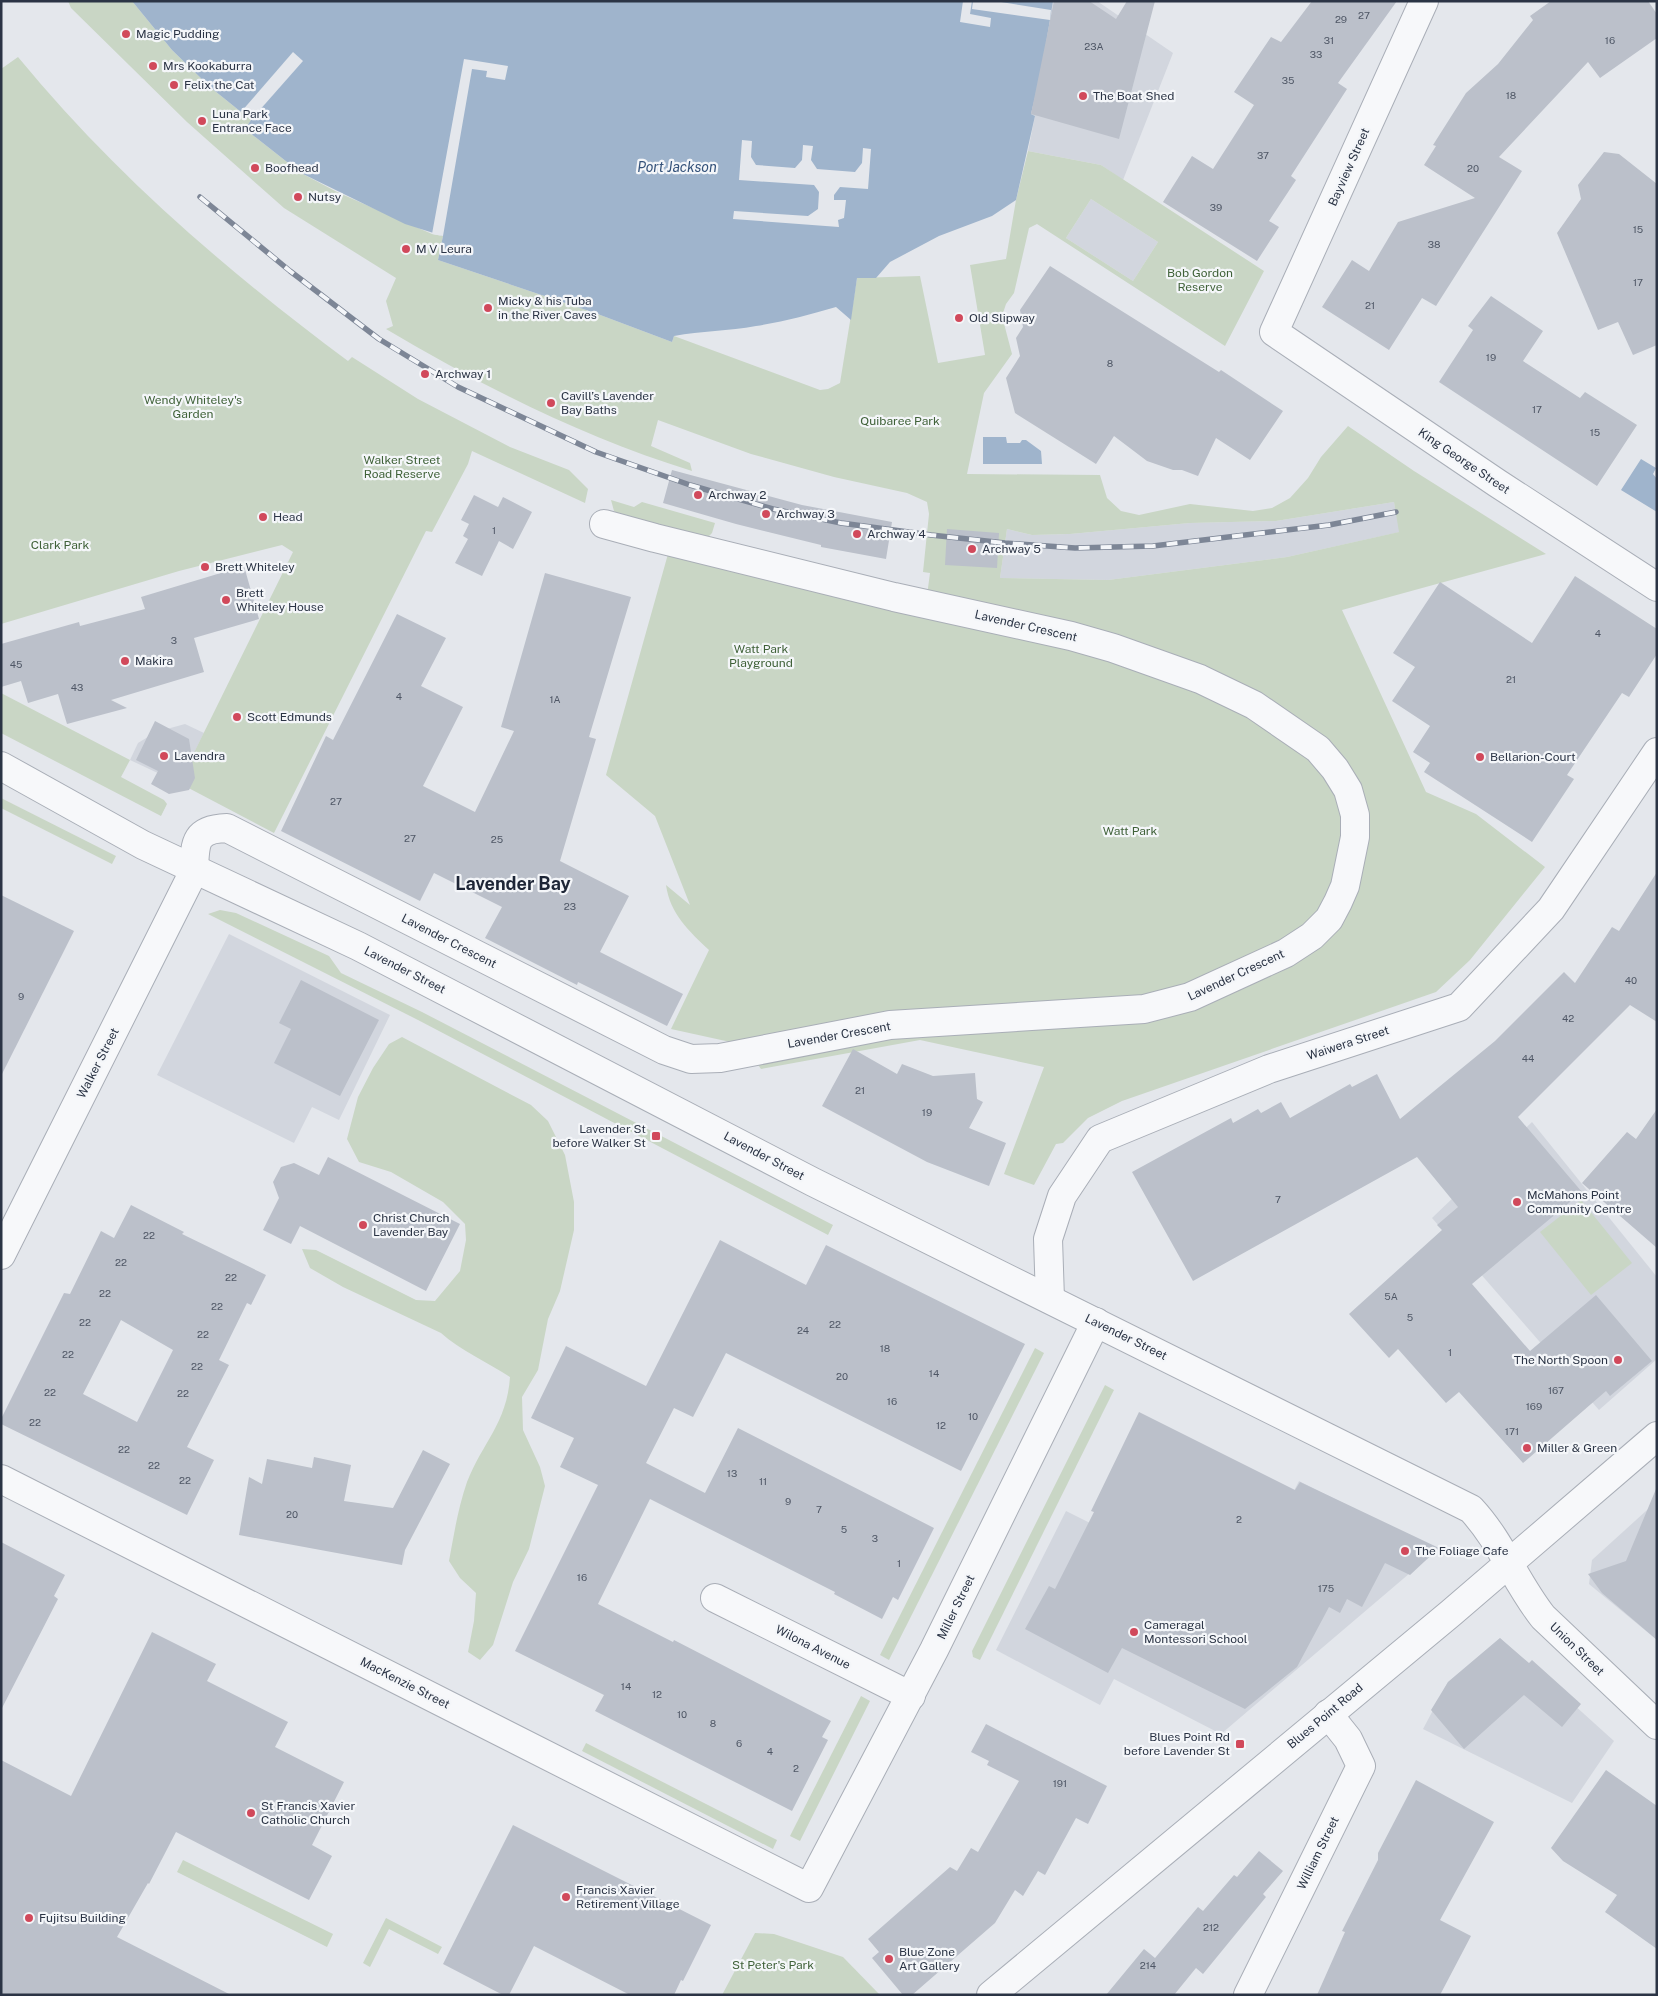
<svg xmlns="http://www.w3.org/2000/svg" width="1658" height="1996" font-family="'Public Sans',sans-serif">
  <rect width="100%" height="100%" fill="#e4e7ec"/>
  <!-- built -->
  <g fill="#d2d6de">
    <path d="M1053,1H1097L1173,53L1123,180L1101,165L1028,151L1035,116L1031,114Z"/>
    <path d="M1091,199L1158,242L1133,281L1066,238Z"/>
    <path d="M1394,502L1400,532L1287,557L1108,580L1000,578L1007,529L1032,535L1070,534L1190,523L1276,521Z"/>
    <path d="M185,724L204,733L179,783L130,760L138,743L156,732Z"/>
    <path d="M229,934L390,1015L339,1120L312,1107L294,1143L157,1075Z"/>
    <path d="M1532,1122L1657,1277V1359L1599,1410L1432,1218Z"/>
    <path d="M1299,1481L1437,1550L1221,1734L1114,1679L1100,1705L996,1650L1066,1511L1156,1556L1232,1613Z"/>
    <path d="M1657,1501V1640L1589,1584L1592,1560Z"/>
    <path d="M1500,1638L1614,1741L1572,1803L1423,1729L1448,1682Z"/>
  </g>
  <!-- green -->
  <g fill="#c9d6c5" fill-rule="evenodd">
    <path d="M68,1H132L172,50L210,87L251,120L245,129L301,173L337,192L432,234L443,236L438,260L595,313L672,342L674,336L820,390L828,389L840,383L857,278L920,276L938,363L985,355L970,265L1006,259L1016,200L1028,151L1101,165L1264,271L1225,346L1037,224L1029,228L1014,293L1006,304L1002,316L1012,354L984,393L967,474L1100,475L1107,498L1121,511L1139,515L1190,504L1253,511L1272,508L1290,498L1308,478L1321,457L1348,426L1414,471L1546,554L1342,610L1426,792L1476,814L1545,867L1470,960L1436,992L1122,1101L1088,1118L1063,1143L1056,1144L1034,1185L1004,1174L1044,1067L920,1040L761,1069L744,1045L671,1029L709,950C689,931 670,914 666,885L690,905L655,816L606,775L668,554L926,603L930,573L923,572L929,514L927,502L907,493L834,477L751,454L658,420L651,446L690,463L692,471C584,438 482,386 386,329L393,326L386,301L396,278L284,208L187,122L71,8ZM1091,199L1158,242L1133,281L1066,238ZM1394,502L1399,532L1287,557L1108,580L1000,578L1007,529L1032,535L1070,534L1190,523L1276,521Z"/>
    <path d="M18,57C113,173 228,272 348,361L352,357L418,399L510,447L569,470L588,489L585,503L472,451L468,464L432,532L426,531L274,833L179,783L293,552L282,545L179,571L1,624V69Z"/>
    <path d="M611,500L634,507L642,502L715,523L712,533L707,538L622,518L614,511Z"/>
    <path d="M1,693L130,760L121,777L164,800L167,804L161,816L1,733Z"/>
    <path d="M1,798L116,856L112,864L1,808Z"/>
    <path d="M220,910L236,913L329,956L341,973L422,1012L833,1225L828,1235L418,1020L208,914Z"/>
    <path d="M402,1037L531,1105L548,1121L565,1155L574,1202V1230L560,1291L548,1319L538,1370L522,1397L523,1430L540,1467L545,1486L529,1549L513,1582L493,1645L480,1660L468,1652L474,1621L476,1593L460,1578L449,1561C454,1534 458,1508 467,1482C482,1443 507,1423 510,1377C487,1362 460,1350 441,1333L343,1287L310,1268L302,1249L316,1250L416,1300L435,1301L460,1271L466,1240L465,1224L443,1202L391,1172L359,1162L347,1139L358,1097L373,1068L389,1044Z"/>
    <path d="M1581,1200L1632,1263L1591,1295L1540,1232Z"/>
    <path d="M1035,1348L1044,1353L889,1660L880,1655Z"/>
    <path d="M1105,1385L1114,1390L980,1660L973,1657L972,1651Z"/>
    <path d="M861,1696L870,1701L800,1841L790,1836Z"/>
    <path d="M586,1743L777,1840L773,1849L582,1751Z"/>
    <path d="M183,1860L333,1934L327,1947L177,1872Z"/>
    <path d="M386,1918L442,1947L438,1954L389,1929L370,1967L363,1963Z"/>
    <path d="M755,1933L774,1934L843,1957L880,1995H722Z"/>
  </g>
  <!-- water -->
  <g fill="#9fb4cc">
    <path d="M132,1H1053L1042,68L1031,114L1035,116L1016,200L992,216L939,236L890,262L876,278H857L851,320L836,307C809,315 783,322 756,326C729,331 701,331 674,336L672,342L595,313L438,260L443,236L405,224L301,173L245,129L251,120L210,87L172,50Z"/>
    <path d="M983,437H1006L1007,443H1020L1022,440H1026L1041,451L1042,464H983Z"/>
    <path d="M1641,459L1656,468L1653,474L1657,479V512L1621,490Z"/>
  </g>
  <!-- pier -->
  <g fill="#e4e7ec">
    <path d="M963,1H972L970,14L991,18L990,27L960,22Z"/>
    <path d="M973,1H995L1051,10L1050,20L972,9Z"/>
    <path d="M293,52L303,61L251,120L241,112Z"/>
    <path d="M464,59L508,66L505,80L486,77L487,71L472,69L443,236L432,234Z"/>
    <path d="M742,140L752,141L751,157L756,165L795,168L802,160L803,145L813,146L811,160L817,169L855,172L862,163L863,148L871,149L868,189L840,187L834,195V200H846L844,218L838,220L839,227L733,219L734,211L808,216L818,209L819,192L814,185L739,180Z"/>
  </g>
  <!-- building -->
  <g fill="#bbc0ca" fill-rule="evenodd">
    <path d="M1054,1H1089L1116,19L1127,1H1155L1119,139L1031,114Z"/>
    <path d="M1312,1H1397L1338,83L1347,89L1291,176L1296,180L1269,221L1279,227L1257,261L1163,202L1192,156L1213,169L1254,105L1234,92L1271,37L1281,42Z"/>
    <path d="M1551,1H1648L1657,14V38L1600,78L1588,62L1499,157L1522,171L1436,306L1422,298L1389,350L1322,307L1352,260L1369,271L1398,222L1475,198L1424,165L1436,146L1433,145L1466,93L1498,64L1533,20L1530,16Z"/>
    <path d="M1604,152L1619,154L1657,184V345L1633,355L1618,322L1598,330L1557,233L1581,199L1578,185Z"/>
    <path d="M1050,266L1219,372L1221,370L1283,411L1250,460L1216,438L1198,476L1182,470H1173L1147,461L1114,436L1096,464L1015,413L1006,378L1020,356L1016,338L1023,327L1020,310Z"/>
    <path d="M1491,296L1543,331L1523,361L1580,398L1585,392L1637,425L1597,486L1439,382L1473,330L1468,326Z"/>
    <path d="M672,470L802,505L892,522L886,559L821,547V545L736,524L663,503Z"/>
    <path d="M474,495L498,507L503,497L532,512L513,549L499,541L482,576L455,563L468,539L463,536L469,524L461,520Z"/>
    <path d="M947,529L999,533L997,568L945,565Z"/>
    <path d="M244,566L259,619L194,638L204,672L111,700L127,708L67,724L58,694L28,703L21,681L1,687V644L79,622L80,626L145,609L141,597Z"/>
    <path d="M545,573L631,597L589,737L596,739L560,861L629,896L600,952L683,994L667,1026L578,982L577,985L485,938L502,907L434,873L420,901L281,831L326,736L333,740L397,614L446,638L421,686L463,707L423,786L475,812L514,731L501,727Z"/>
    <path d="M1575,576L1657,629V654L1629,697L1622,693L1567,775L1574,779L1532,842L1424,772L1430,763L1413,752L1430,726L1392,701L1415,667L1393,653L1440,582L1532,643Z"/>
    <path d="M155,721L189,739L195,778L189,790L169,794L151,784L158,771L136,760Z"/>
    <path d="M1657,872V1022L1630,1005L1518,1117L1582,1192L1472,1284L1530,1351L1596,1295L1652,1361L1610,1396L1606,1391L1523,1463L1459,1392L1446,1403L1398,1349L1389,1358L1349,1314L1442,1230L1437,1225L1458,1207L1417,1157L1193,1281L1132,1172L1231,1118L1233,1123L1258,1109L1261,1113L1281,1102L1290,1118L1350,1084L1352,1087L1377,1074L1400,1119L1495,1041L1564,972L1575,983L1612,927L1619,931Z"/>
    <path d="M1,895L74,931L1,1076Z"/>
    <path d="M301,980L379,1020L340,1096L274,1063L291,1029L279,1023Z"/>
    <path d="M853,1049L897,1074L902,1064L933,1076L975,1073L977,1099L983,1102L969,1128L1006,1143L989,1186L927,1162L822,1106Z"/>
    <path d="M1657,1109V1248L1582,1183L1627,1132L1636,1139Z"/>
    <path d="M328,1157L460,1224L426,1291L300,1226L291,1244L263,1230L279,1198L273,1182L281,1167L294,1163L319,1175Z"/>
    <path d="M131,1205L184,1232L182,1234L266,1275L251,1305L247,1303L219,1360L229,1365L187,1447L214,1460L187,1515L1,1424V1419L64,1293L70,1294L101,1231L114,1238ZM121,1320L173,1350L137,1422L83,1394Z"/>
    <path d="M720,1240L806,1285L826,1245L1025,1344L961,1471L726,1353L693,1417L674,1408L646,1463L705,1493L738,1428L934,1528L898,1600L893,1597L882,1619L834,1594L835,1592L650,1499L598,1604L673,1642L674,1640L831,1721L822,1737L828,1740L792,1811L595,1711L604,1695L515,1651L598,1485L560,1467L574,1438L531,1418L566,1346L646,1386Z"/>
    <path d="M1139,1412L1295,1490L1300,1482L1439,1548L1410,1575L1385,1563L1362,1607L1347,1599L1340,1613L1329,1607L1297,1667L1245,1709L1122,1648L1108,1673L1025,1629L1049,1586L1055,1589L1094,1512L1091,1511Z"/>
    <path d="M423,1450L450,1464L405,1550L402,1565L239,1535L249,1477L262,1484L267,1459L312,1468L314,1457L351,1465L344,1501L393,1508Z"/>
    <path d="M1656,1489H1657V1640L1602,1593L1588,1574L1626,1561Z"/>
    <path d="M1,1542L65,1575L54,1596L58,1599L1,1710Z"/>
    <path d="M152,1632L216,1664L207,1681L288,1722L275,1747L344,1782L312,1845L332,1856L309,1900L176,1832L149,1884L148,1883L117,1937L231,1995H1V1760L71,1796Z"/>
    <path d="M1500,1638L1529,1663L1532,1660L1581,1704L1562,1727L1524,1695L1464,1749L1431,1710L1448,1682Z"/>
    <path d="M986,1724L1107,1786L1088,1824L1076,1818L1045,1875L1038,1871L1023,1896L1015,1890L995,1923L912,1995H903L872,1958L879,1952L868,1939L950,1867L957,1871L971,1848L978,1852L1019,1781L987,1765L989,1761L971,1752Z"/>
    <path d="M1606,1770L1657,1806V1949L1605,1912L1617,1895L1563,1861L1551,1848Z"/>
    <path d="M1416,1780L1494,1822L1440,1920L1471,1936L1440,1995H1317L1345,1932L1342,1931L1378,1860V1853Z"/>
    <path d="M513,1825L711,1925L683,1981L681,1980L674,1995H630L534,1946L509,1995H503L443,1964Z"/>
    <path d="M1259,1851L1283,1871L1263,1894L1266,1897L1203,1974L1196,1968L1174,1995H1106L1144,1949L1155,1958L1198,1907L1203,1911L1234,1875L1237,1877Z"/>
  </g>
  <g fill="none" stroke-linecap="round" stroke-linejoin="round">
    <defs>
      <g id="minor">
        <path d="M1424,1L1274,332L1497,483L1657,587"/>
        <path d="M1,1255L194,871C195,843 194,829 227,828L664,1050L691,1059L720,1058L890,1025L1144,1009L1190,997L1286,953L1312,936L1329,919L1338,902L1345,886L1355,837V815L1348,790L1335,769L1318,749L1254,705L1200,679L1113,648L1071,636L894,597L655,538L604,524"/>
        <path d="M1050,1299L1048,1239L1062,1196L1100,1139L1269,1069L1459,1007L1551,909L1657,752"/>
        <path d="M1,1479L809,1888L934,1650L1096,1322"/>
        <path d="M715,1598L911,1696"/>
        <path d="M1248,1995L1361,1766L1348,1739L1328,1714"/>
      </g>
      <g id="tertiary">
        <path d="M1,766L143,845L358,946L813,1182L1471,1509C1501,1541 1516,1583 1543,1617L1657,1725"/>
        <path d="M991,1995L1451,1613L1657,1436"/>
      </g>
    </defs>
    <!-- minor casing -->
    <use href="#minor" stroke="#a9aeb7" stroke-width="30"/>
    <!-- tertiary casing -->
    <use href="#tertiary" stroke="#a9aeb7" stroke-width="30"/>
    <!-- minor -->
    <use href="#minor" stroke="#f7f8fa" stroke-width="28"/>
    <!-- tertiary -->
    <use href="#tertiary" stroke="#f7f8fa" stroke-width="28"/>
    <defs>
      <path id="rail" d="M200,197L290,271L379,339L458,387L596,452L690,485L773,509L841,523L931,535L1005,543L1075,548L1153,546L1329,525L1396,512"/>
    </defs>
    <!-- rail casing -->
    <use href="#rail" stroke="#7d8696" stroke-width="5.5"/>
    <!-- rail -->
    <use href="#rail" stroke="#f4f6f9" stroke-width="4" stroke-dasharray="11" stroke-linecap="butt"/>
  </g>
  <!-- markers -->
  <g fill="#d1495b" stroke="#f4f6f9" stroke-width="2">
    <circle cx="126" cy="34" r="5"/>
    <circle cx="153" cy="66" r="5"/>
    <circle cx="174" cy="85" r="5"/>
    <circle cx="1083" cy="96" r="5"/>
    <circle cx="202" cy="121" r="5"/>
    <circle cx="255" cy="168" r="5"/>
    <circle cx="298" cy="197" r="5"/>
    <circle cx="406" cy="249" r="5"/>
    <circle cx="488" cy="308" r="5"/>
    <circle cx="959" cy="318" r="5"/>
    <circle cx="425" cy="374" r="5"/>
    <circle cx="551" cy="403" r="5"/>
    <circle cx="698" cy="495" r="5"/>
    <circle cx="766" cy="514" r="5"/>
    <circle cx="263" cy="517" r="5"/>
    <circle cx="857" cy="534" r="5"/>
    <circle cx="972" cy="549" r="5"/>
    <circle cx="205" cy="567" r="5"/>
    <circle cx="226" cy="600" r="5"/>
    <circle cx="125" cy="661" r="5"/>
    <circle cx="237" cy="717" r="5"/>
    <circle cx="164" cy="756" r="5"/>
    <circle cx="1480" cy="757" r="5"/>
    <rect x="651" y="1131" width="10" height="10" rx="2.5"/>
    <circle cx="1517" cy="1202" r="5"/>
    <circle cx="363" cy="1225" r="5"/>
    <circle cx="1618" cy="1360" r="5"/>
    <circle cx="1527" cy="1448" r="5"/>
    <circle cx="1405" cy="1551" r="5"/>
    <circle cx="1134" cy="1632" r="5"/>
    <rect x="1235" y="1739" width="10" height="10" rx="2.5"/>
    <circle cx="251" cy="1813" r="5"/>
    <circle cx="566" cy="1897" r="5"/>
    <circle cx="29" cy="1918" r="5"/>
    <circle cx="889" cy="1959" r="5"/>
  </g>
  <g text-anchor="middle" dominant-baseline="central" stroke-width="4.5" stroke-linejoin="round" paint-order="stroke">
    <!-- number labels -->
    <g font-size="10" fill="#4f5766">
      <text x="1364" y="15">27</text>
      <text x="1341" y="19">29</text>
      <text x="1329" y="40">31</text>
      <text x="1610" y="40">16</text>
      <text x="1094" y="46">23A</text>
      <text x="1316" y="54">33</text>
      <text x="1288" y="80">35</text>
      <text x="1511" y="95">18</text>
      <text x="1263" y="155">37</text>
      <text x="1473" y="168">20</text>
      <text x="1216" y="207">39</text>
      <text x="1638" y="229">15</text>
      <text x="1434" y="244">38</text>
      <text x="1638" y="282">17</text>
      <text x="1370" y="305">21</text>
      <text x="1491" y="357">19</text>
      <text x="1110" y="363">8</text>
      <text x="1537" y="409">17</text>
      <text x="1595" y="432">15</text>
      <text x="494" y="530">1</text>
      <text x="1598" y="633">4</text>
      <text x="174" y="640">3</text>
      <text x="16" y="664">45</text>
      <text x="1511" y="679">21</text>
      <text x="77" y="687">43</text>
      <text x="399" y="696">4</text>
      <text x="555" y="699">1A</text>
      <text x="336" y="801">27</text>
      <text x="410" y="838">27</text>
      <text x="497" y="839">25</text>
      <text x="570" y="906">23</text>
      <text x="1631" y="980">40</text>
      <text x="21" y="996">9</text>
      <text x="1568" y="1018">42</text>
      <text x="1528" y="1058">44</text>
      <text x="860" y="1090">21</text>
      <text x="927" y="1112">19</text>
      <text x="1278" y="1199">7</text>
      <text x="149" y="1235">22</text>
      <text x="121" y="1262">22</text>
      <text x="231" y="1277">22</text>
      <text x="105" y="1293">22</text>
      <text x="1391" y="1296">5A</text>
      <text x="217" y="1306">22</text>
      <text x="1410" y="1317">5</text>
      <text x="85" y="1322">22</text>
      <text x="835" y="1324">22</text>
      <text x="803" y="1330">24</text>
      <text x="203" y="1334">22</text>
      <text x="885" y="1348">18</text>
      <text x="1450" y="1352">1</text>
      <text x="68" y="1354">22</text>
      <text x="197" y="1366">22</text>
      <text x="934" y="1373">14</text>
      <text x="842" y="1376">20</text>
      <text x="1556" y="1390">167</text>
      <text x="50" y="1392">22</text>
      <text x="183" y="1393">22</text>
      <text x="892" y="1401">16</text>
      <text x="1534" y="1406">169</text>
      <text x="973" y="1416">10</text>
      <text x="35" y="1422">22</text>
      <text x="941" y="1425">12</text>
      <text x="1512" y="1431">171</text>
      <text x="124" y="1449">22</text>
      <text x="154" y="1465">22</text>
      <text x="732" y="1473">13</text>
      <text x="185" y="1480">22</text>
      <text x="763" y="1481">11</text>
      <text x="788" y="1501">9</text>
      <text x="819" y="1509">7</text>
      <text x="292" y="1514">20</text>
      <text x="1239" y="1519">2</text>
      <text x="844" y="1529">5</text>
      <text x="875" y="1538">3</text>
      <text x="899" y="1563">1</text>
      <text x="582" y="1577">16</text>
      <text x="1326" y="1588">175</text>
      <text x="626" y="1686">14</text>
      <text x="657" y="1694">12</text>
      <text x="682" y="1714">10</text>
      <text x="713" y="1723">8</text>
      <text x="739" y="1743">6</text>
      <text x="770" y="1751">4</text>
      <text x="796" y="1768">2</text>
      <text x="1060" y="1783">191</text>
      <text x="1211" y="1927">212</text>
      <text x="1148" y="1965">214</text>
    </g>
    <!-- poi labels -->
    <g font-size="12" fill="#2b3445" stroke="#f4f6f9" text-anchor="start">
      <text x="136" y="34">Magic Pudding</text>
      <text x="163" y="66">Mrs Kookaburra</text>
      <text x="184" y="85">Felix the Cat</text>
      <text x="1093" y="96">The Boat Shed</text>
      <text x="212" y="114">Luna Park<tspan x="212" dy="14">Entrance Face</tspan></text>
      <text x="265" y="168">Boofhead</text>
      <text x="308" y="197">Nutsy</text>
      <text x="416" y="249">M V Leura</text>
      <text x="498" y="301">Micky &amp; his Tuba<tspan x="498" dy="14">in the River Caves</tspan></text>
      <text x="969" y="318">Old Slipway</text>
      <text x="435" y="374">Archway 1</text>
      <text x="561" y="396">Cavill’s Lavender<tspan x="561" dy="14">Bay Baths</tspan></text>
      <text x="708" y="495">Archway 2</text>
      <text x="776" y="514">Archway 3</text>
      <text x="273" y="517">Head</text>
      <text x="867" y="534">Archway 4</text>
      <text x="982" y="549">Archway 5</text>
      <text x="215" y="567">Brett Whiteley</text>
      <text x="236" y="593">Brett<tspan x="236" dy="14">Whiteley House</tspan></text>
      <text x="135" y="661">Makira</text>
      <text x="247" y="717">Scott Edmunds</text>
      <text x="174" y="756">Lavendra</text>
      <text x="1490" y="757">Bellarion-Court</text>
      <text x="646" y="1129" text-anchor="end">Lavender St<tspan x="646" dy="14">before Walker St</tspan></text>
      <text x="1527" y="1195">McMahons Point<tspan x="1527" dy="14">Community Centre</tspan></text>
      <text x="373" y="1218">Christ Church<tspan x="373" dy="14">Lavender Bay</tspan></text>
      <text x="1608" y="1360" text-anchor="end">The North Spoon</text>
      <text x="1537" y="1448">Miller &amp; Green</text>
      <text x="1415" y="1551">The Foliage Cafe</text>
      <text x="1144" y="1625">Cameragal<tspan x="1144" dy="14">Montessori School</tspan></text>
      <text x="1230" y="1737" text-anchor="end">Blues Point Rd<tspan x="1230" dy="14">before Lavender St</tspan></text>
      <text x="261" y="1806">St Francis Xavier<tspan x="261" dy="14">Catholic Church</tspan></text>
      <text x="576" y="1890">Francis Xavier<tspan x="576" dy="14">Retirement Village</tspan></text>
      <text x="39" y="1918">Fujitsu Building</text>
      <text x="899" y="1952">Blue Zone<tspan x="899" dy="14">Art Gallery</tspan></text>
    </g>
    <!-- street labels -->
    <g font-size="12" fill="#2b3445" stroke="#f4f6f9">
      <text transform="translate(1349 167) rotate(-66)">Bayview Street</text>
      <text transform="translate(1464 461) rotate(34)">King George Street</text>
      <text transform="translate(1026 626) rotate(13)">Lavender Crescent</text>
      <text transform="translate(449 941) rotate(27)">Lavender Crescent</text>
      <text transform="translate(405 970) rotate(27)">Lavender Street</text>
      <text transform="translate(1236 975) rotate(-25)">Lavender Crescent</text>
      <text transform="translate(839 1035) rotate(-10)">Lavender Crescent</text>
      <text transform="translate(1348 1043) rotate(-18)">Waiwera Street</text>
      <text transform="translate(98 1063) rotate(-63)">Walker Street</text>
      <text transform="translate(764 1156) rotate(28)">Lavender Street</text>
      <text transform="translate(1126 1337) rotate(26)">Lavender Street</text>
      <text transform="translate(956 1607) rotate(-64)">Miller Street</text>
      <text transform="translate(813 1647) rotate(27)">Wilona Avenue</text>
      <text transform="translate(1577 1649) rotate(44)">Union Street</text>
      <text transform="translate(405 1683) rotate(27)">MacKenzie Street</text>
      <text transform="translate(1325 1716) rotate(-40)">Blues Point Road</text>
      <text transform="translate(1318 1853) rotate(-64)">William Street</text>
    </g>
    <!-- park labels -->
    <g font-size="12" fill="#3f6138" stroke="#f4f6f9">
      <text x="1200" y="273">Bob Gordon<tspan x="1200" dy="14">Reserve</tspan></text>
      <text x="193" y="400">Wendy Whiteley's<tspan x="193" dy="14">Garden</tspan></text>
      <text x="900" y="421">Quibaree Park</text>
      <text x="402" y="460">Walker Street<tspan x="402" dy="14">Road Reserve</tspan></text>
      <text x="60" y="545">Clark Park</text>
      <text x="761" y="649">Watt Park<tspan x="761" dy="14">Playground</tspan></text>
      <text x="1130" y="831">Watt Park</text>
      <text x="773" y="1965">St Peter's Park</text>
    </g>
    <!-- water labels -->
    <g font-size="14" font-style="italic" fill="#34527a" stroke="#f4f6f9">
      <text x="677" y="167">Port Jackson</text>
    </g>
    <!-- district labels -->
    <g font-size="18" font-weight="bold" fill="#1d2536" stroke="#f4f6f9">
      <text x="513" y="883">Lavender Bay</text>
    </g>
  </g>
  <!-- border -->
  <rect width="1658" height="1996" fill="none" stroke="#2b3445" stroke-width="5"/>
</svg>
